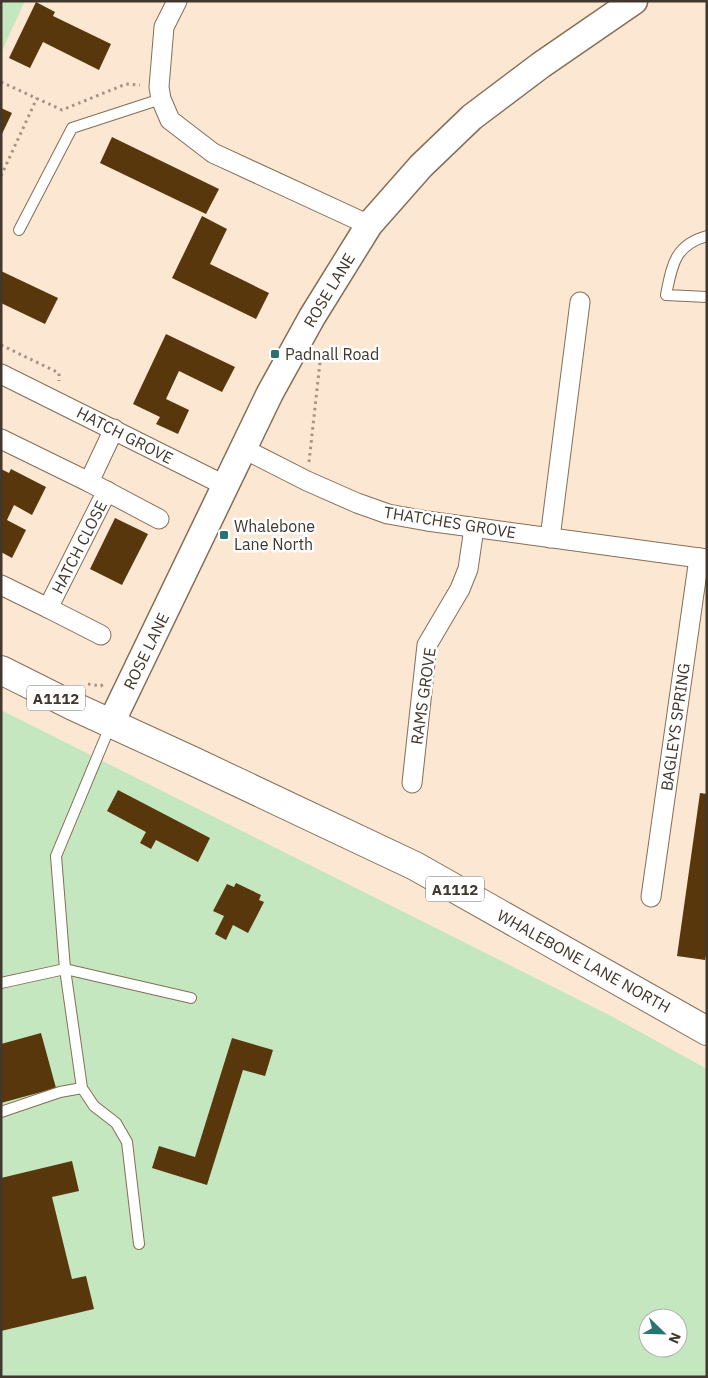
<svg xmlns="http://www.w3.org/2000/svg" width="708" height="1378" font-family="'IBM Plex Sans',sans-serif">
  <rect width="100%" height="100%" fill="#fce7d3"/>
  <!-- green -->
  <g fill="#c4e7bf" fill-rule="evenodd">
    <path d="M1,1H25L1,53Z"/>
    <path d="M1,710L613,1017L707,1069V1377H1ZM648,1318H678V1348H648Z"/>
  </g>
  <!-- building -->
  <g fill="#59370c">
    <path d="M36,2L55,12L53,16L111,44L99,70L43,42L30,68L9,58Z"/>
    <path d="M1,108L12,113L1,136Z"/>
    <path d="M112,137L219,189L206,214L100,163Z"/>
    <path d="M202,216L227,229L210,264L269,293L256,319L172,278Z"/>
    <path d="M1,271L58,298L45,324L1,303Z"/>
    <path d="M166,334L235,367L222,392L179,371L166,399L189,410L178,434L156,424L160,417L133,404Z"/>
    <path d="M1,469L9,473L11,469L46,487L32,515L14,505L7,520L26,530L12,558L1,552Z"/>
    <path d="M115,518L148,534L122,585L90,569Z"/>
    <path d="M118,790L210,838L198,862L156,840L151,849L140,843L146,832L107,811Z"/>
    <path d="M700,793L707,794V950L705,960L677,956Z"/>
    <path d="M236,883L261,895L259,900L264,902L248,933L233,925L226,940L215,934L224,916L213,911L227,884L234,887Z"/>
    <path d="M41,1033L56,1088L1,1103V1044Z"/>
    <path d="M232,1038L273,1050L265,1076L243,1070L207,1185L152,1168L159,1146L195,1157Z"/>
    <path d="M72,1161L79,1191L52,1197L72,1279L86,1276L94,1309L1,1331V1178Z"/>
  </g>
  <g fill="none" stroke-linecap="round" stroke-linejoin="round">
    <defs>
      <g id="lane">
        <path d="M19,230L72,128L161,99"/>
        <path d="M707,236C674,245 672,266 666,295L707,297"/>
        <path d="M111,724L56,856L65,969L82,1088L94,1106L116,1123L127,1142L139,1244"/>
        <path d="M1,983L65,969L191,998"/>
        <path d="M1,1112L60,1092L82,1088"/>
      </g>
      <g id="street">
        <path d="M177,1L164,27L159,87L161,99L170,120L213,153L369,225"/>
        <path d="M1,374L226,486"/>
        <path d="M114,429L89,482L159,519"/>
        <path d="M1,439L89,482"/>
        <path d="M244,449L307,481L357,503L388,514L427,521L707,559"/>
        <path d="M550,538L580,302"/>
        <path d="M1,585L48,608L107,491"/>
        <path d="M48,608L101,635"/>
        <path d="M412,783L427,645L460,589L468,569L474,528"/>
        <path d="M651,897L699,558"/>
      </g>
      <path id="secondary" d="M111,723L270,393L312,317L369,225L421,166L472,117L541,65L634,1"/>
      <path id="primary" d="M1,670L73,706L195,762L415,866L707,1031"/>
    </defs>
    <!-- lane casing -->
    <use href="#lane" stroke="#846e57" stroke-width="12"/>
    <!-- street casing -->
    <use href="#street" stroke="#846e57" stroke-width="21"/>
    <!-- secondary casing -->
    <use href="#secondary" stroke="#846e57" stroke-width="29"/>
    <!-- primary casing -->
    <use href="#primary" stroke="#846e57" stroke-width="30"/>
    <!-- path -->
    <g stroke="#a39384" stroke-width="3" stroke-dasharray="2.5 4" stroke-linecap="butt">
      <path d="M1,82L62,110L126,84L140,85"/>
      <path d="M1,176L37,98"/>
      <path d="M1,345L59,373V381"/>
      <path d="M309,462L321,353"/>
      <path d="M88,684L101,686L103,684"/>
    </g>
    <!-- lane -->
    <use href="#lane" stroke="#fff" stroke-width="10"/>
    <!-- street -->
    <use href="#street" stroke="#fff" stroke-width="19"/>
    <!-- secondary -->
    <use href="#secondary" stroke="#fff" stroke-width="26"/>
    <!-- primary -->
    <use href="#primary" stroke="#fff" stroke-width="28"/>
  </g>
  <!-- markers -->
  <g fill="#2a746f" stroke="#fff" stroke-width="2">
    <rect x="270" y="349" width="10" height="10" rx="2.5"/>
    <rect x="219" y="530" width="10" height="10" rx="2.5"/>
  </g>
  <g text-anchor="middle" dominant-baseline="central" stroke-width="5" stroke-linejoin="round" paint-order="stroke">
    <!-- shield labels -->
    <g fill="#fff" stroke="#7a736c" stroke-width="1">
      <rect x="27" y="685.5" width="58" height="25" rx="4"/>
      <rect x="426" y="876.5" width="58" height="25" rx="4"/>
    </g>
    <g font-size="15" font-weight="bold" fill="#41372d">
      <text x="56" y="698">A1112</text>
      <text x="455" y="889">A1112</text>
    </g>
    <!-- street labels -->
    <g font-size="16" fill="#41372d" stroke="#fff">
      <text transform="translate(329 290) rotate(-59)">ROSE LANE</text>
      <text transform="translate(125 435) rotate(27)">HATCH GROVE</text>
      <text transform="translate(450 522) rotate(9)">THATCHES GROVE</text>
      <text transform="translate(79 547) rotate(-63)">HATCH CLOSE</text>
      <text transform="translate(146 651) rotate(-64)">ROSE LANE</text>
      <text transform="translate(423 696) rotate(-82)">RAMS GROVE</text>
      <text transform="translate(675 727) rotate(-82)">BAGLEYS SPRING</text>
      <text transform="translate(584 961) rotate(29)">WHALEBONE LANE NORTH</text>
    </g>
    <!-- poi labels -->
    <g font-size="16" fill="#41372d" stroke="#fff" text-anchor="start">
      <text x="285" y="354">Padnall Road</text>
      <text x="234" y="526">Whalebone<tspan x="234" dy="18">Lane North</tspan></text>
    </g>
  </g>
  <!-- border -->
  <rect width="708" height="1378" fill="none" stroke="#41372d" stroke-width="5"/>
  <!-- north arrow -->
  <g transform="translate(663 1333) rotate(113)"><circle r="24" fill="#ffffff" stroke="#b3afab"/>
  <path d="M0-4L9 19L0 12L-9 19Z" fill="#2a746f"/>
  <text y="-8" font-size="14" font-weight="bold" text-anchor="middle" fill="#41372d">N</text>
  </g>
</svg>
